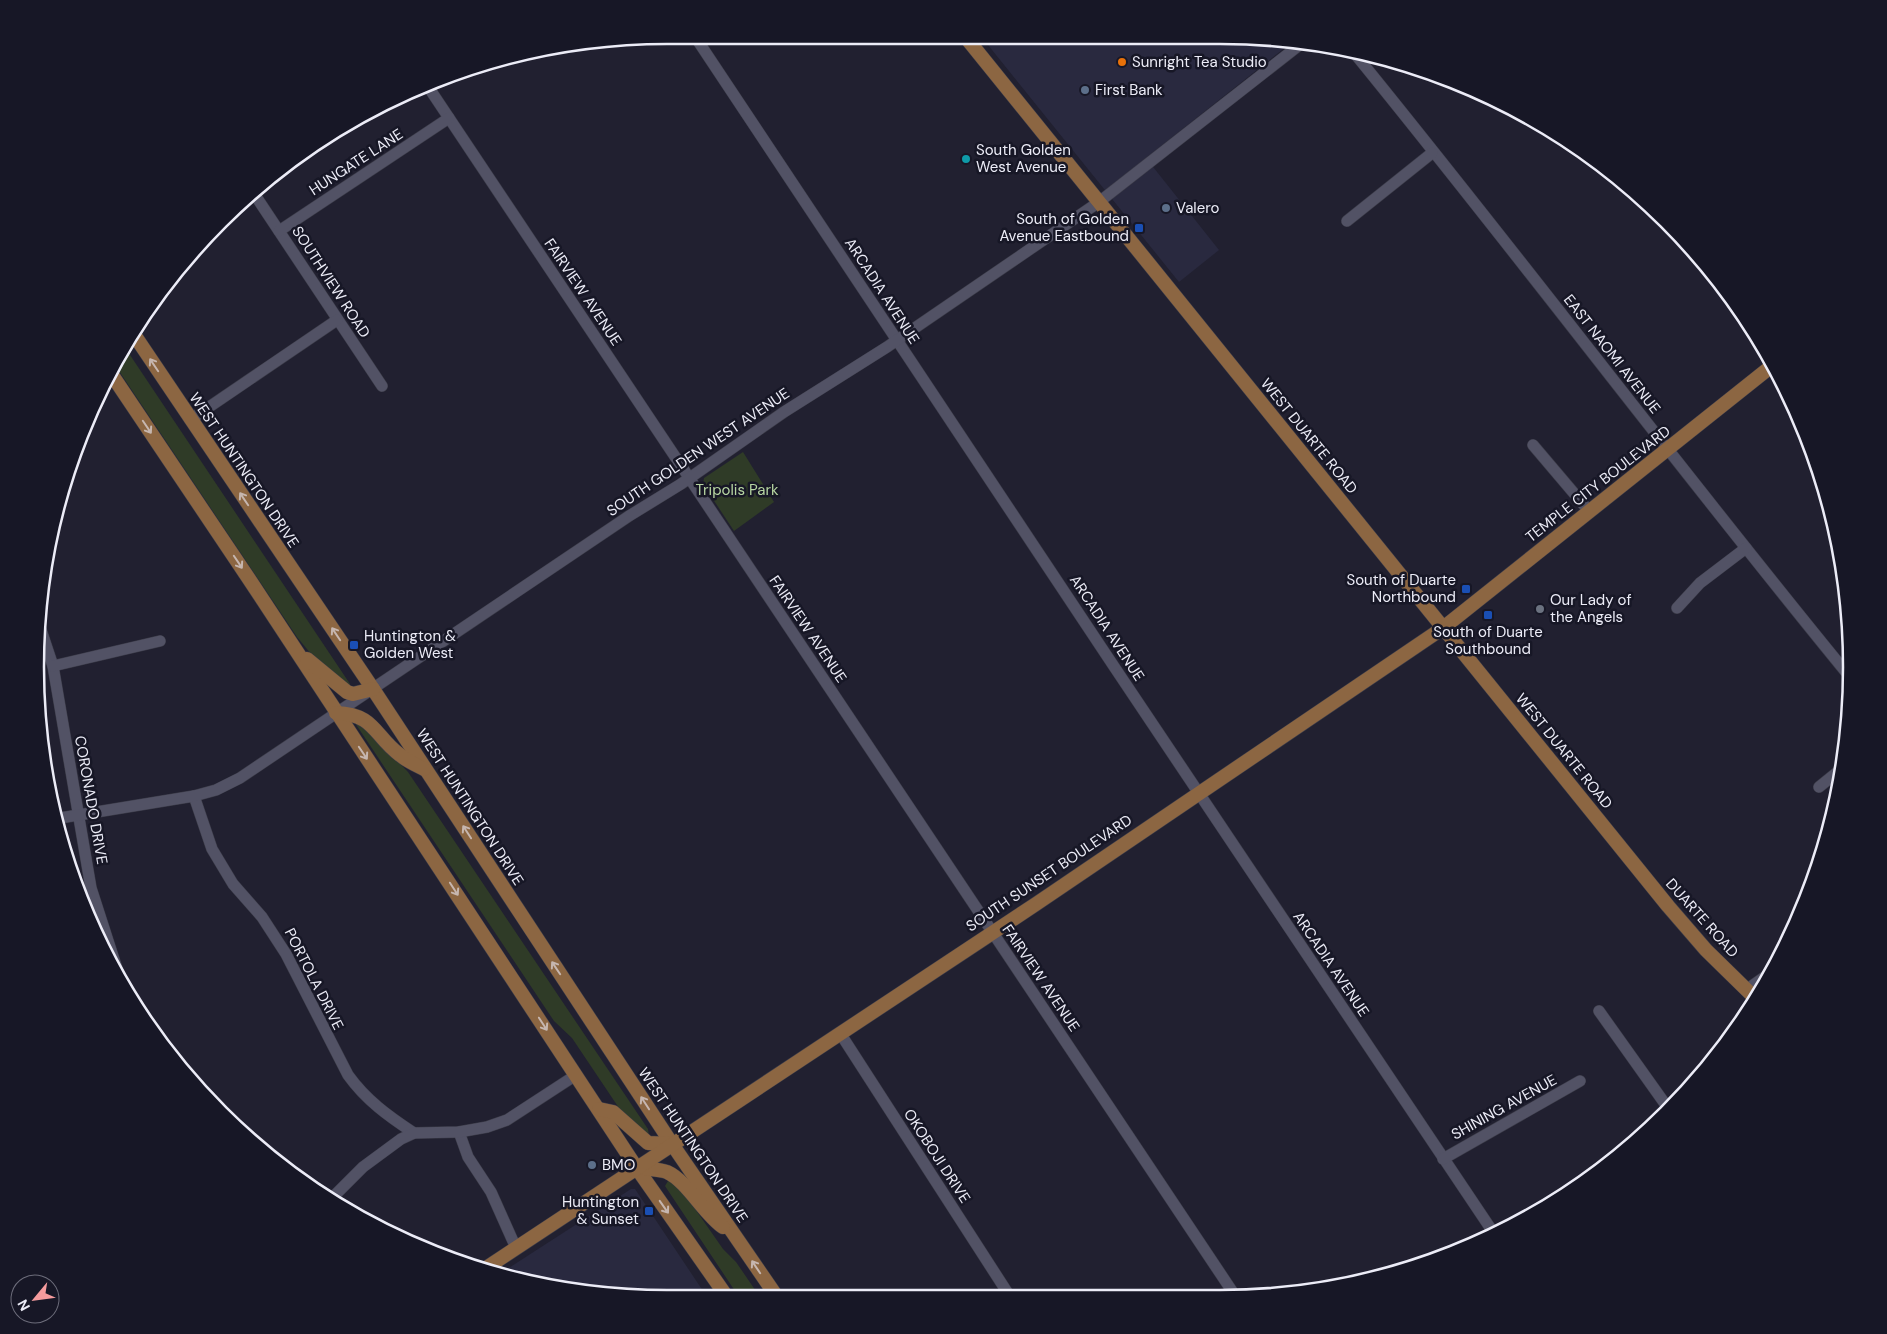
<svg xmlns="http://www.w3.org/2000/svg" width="1887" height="1334" font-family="'DM Sans',sans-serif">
  <rect width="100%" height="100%" fill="#212030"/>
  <!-- built -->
  <g fill="#29293f">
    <path d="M980,35H1220L1292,42L1146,158L1219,250L1179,282Z"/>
    <path d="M631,1189H635L707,1297L626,1298L498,1275Z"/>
  </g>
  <!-- green -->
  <g fill="#2f3b27">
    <path d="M126,349L350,684V687L321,666L297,637L115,365Z"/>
    <path d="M743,452L774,502L734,531L703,484L704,478Z"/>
    <path d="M359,721L408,772L648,1129L649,1136L627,1120L572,1038L554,1021L355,723Z"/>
    <path d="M668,1181H671L684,1193L723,1249L736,1262L760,1297H739L665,1186Z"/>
  </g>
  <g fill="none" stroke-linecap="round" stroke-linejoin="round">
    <defs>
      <g id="minor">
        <path d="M694,35L1115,668L1495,1235"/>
        <path d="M1351,49C1520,256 1680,470 1850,677"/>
        <path d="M427,85L1234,1294"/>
        <path d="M255,195L382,386"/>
        <path d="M1653,208L1659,215"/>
        <path d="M1347,221L1432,153"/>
        <path d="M279,231L449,118"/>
        <path d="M190,420L337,320"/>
        <path d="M1533,445L1589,511"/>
        <path d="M1677,608L1700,583L1746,548"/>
        <path d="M40,627L53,666L91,888L119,975"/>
        <path d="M53,666L160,641"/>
        <path d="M1819,787L1840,770"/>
        <path d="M194,796L212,849L233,884L262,917L286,954L348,1075C366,1100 388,1116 414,1133"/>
        <path d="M54,819L194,796L216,790L240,778L629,516L681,484L784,412L887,347L1099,202L1302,43"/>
        <path d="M1746,990L1769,974"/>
        <path d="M1599,1011L1668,1108"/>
        <path d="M840,1033L1009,1295"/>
        <path d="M459,1132L468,1157L491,1192L516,1248"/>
        <path d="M1443,1159L1580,1081"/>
        <path d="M331,1199L363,1167L401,1139L414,1133L459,1132L487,1127L507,1120L576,1075"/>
      </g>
      <g id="major">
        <path d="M964,35L1668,906L1706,950L1755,998"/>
        <path d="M135,336L373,689L672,1144L777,1297"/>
        <path d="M110,372L249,579L636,1167L727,1297"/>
        <path d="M307,659L347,692L353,694L373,689"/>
        <path d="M336,713C375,714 374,736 400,755C407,761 416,765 424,769"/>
        <path d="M599,1109L613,1112L648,1143L672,1144"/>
        <path d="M636,1167C646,1169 659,1169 667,1172C687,1181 704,1214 723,1227"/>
        <path d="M483,1270L1036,904L1443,628L1773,365"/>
      </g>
    </defs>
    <!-- minor casing -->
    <use href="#minor" stroke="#3c3c49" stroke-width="12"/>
    <!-- major casing -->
    <use href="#major" stroke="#3c3c49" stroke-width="15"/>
    <!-- minor -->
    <use href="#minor" stroke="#525265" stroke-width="11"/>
    <!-- major -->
    <use href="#major" stroke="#8c6642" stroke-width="14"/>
  </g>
  <!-- one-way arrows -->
  <defs><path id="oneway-shaft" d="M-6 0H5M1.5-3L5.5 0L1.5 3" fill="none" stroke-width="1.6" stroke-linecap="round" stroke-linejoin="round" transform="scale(1.25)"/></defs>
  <g stroke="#c6b6af">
    <use href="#oneway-shaft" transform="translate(154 365) rotate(-124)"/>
    <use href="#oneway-shaft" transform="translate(147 427) rotate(56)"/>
    <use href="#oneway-shaft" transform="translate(244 499) rotate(-124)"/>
    <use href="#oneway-shaft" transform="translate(238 562) rotate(56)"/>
    <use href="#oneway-shaft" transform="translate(336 634) rotate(-124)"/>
    <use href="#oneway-shaft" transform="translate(363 753) rotate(56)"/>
    <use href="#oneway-shaft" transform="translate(467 832) rotate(-123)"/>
    <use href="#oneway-shaft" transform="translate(454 889) rotate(57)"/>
    <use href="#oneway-shaft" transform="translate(556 968) rotate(-124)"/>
    <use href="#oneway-shaft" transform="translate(543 1024) rotate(57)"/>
    <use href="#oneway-shaft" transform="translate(645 1103) rotate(-123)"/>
    <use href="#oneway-shaft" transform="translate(664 1207) rotate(55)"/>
    <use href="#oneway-shaft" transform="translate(756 1267) rotate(-124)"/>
  </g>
  <!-- markers -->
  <circle fill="#e8710a" stroke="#171726" stroke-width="2" cx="1122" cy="62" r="5"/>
  <g fill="#5c6f8a" stroke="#171726" stroke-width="2">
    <circle cx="1085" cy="90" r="5"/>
    <circle cx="1166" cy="208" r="5"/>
    <circle cx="592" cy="1165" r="5"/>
  </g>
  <circle fill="#0f9aa8" stroke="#171726" stroke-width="2" cx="966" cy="159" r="5"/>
  <g fill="#1a4fb4" stroke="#171726" stroke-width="2">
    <rect x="1134" y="223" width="10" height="10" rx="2.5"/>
    <rect x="1461" y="584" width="10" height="10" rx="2.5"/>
    <rect x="1483" y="610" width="10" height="10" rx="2.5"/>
    <rect x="349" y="640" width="10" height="10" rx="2.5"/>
    <rect x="644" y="1206" width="10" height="10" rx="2.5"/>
  </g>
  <circle fill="#6b7280" stroke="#171726" stroke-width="2" cx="1540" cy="609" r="5"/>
  <g text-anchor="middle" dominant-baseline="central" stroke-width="5" stroke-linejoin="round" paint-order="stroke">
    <!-- poi labels -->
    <g font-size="15" fill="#ececf7" stroke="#171726" text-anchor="start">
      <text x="1132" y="62">Sunright Tea Studio</text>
      <text x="1095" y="90">First Bank</text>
      <text x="976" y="150">South Golden<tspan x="976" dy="17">West Avenue</tspan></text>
      <text x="1176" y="208">Valero</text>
      <text x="1129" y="219" text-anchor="end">South of Golden<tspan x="1129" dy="17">Avenue Eastbound</tspan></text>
      <text x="1456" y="580" text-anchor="end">South of Duarte<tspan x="1456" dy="17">Northbound</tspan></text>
      <text x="1550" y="600">Our Lady of<tspan x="1550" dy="17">the Angels</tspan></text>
      <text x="1488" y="632" text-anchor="middle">South of Duarte<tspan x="1488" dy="17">Southbound</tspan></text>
      <text x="364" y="636">Huntington &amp;<tspan x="364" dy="17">Golden West</tspan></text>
      <text x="602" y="1165">BMO</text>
      <text x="639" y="1202" text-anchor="end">Huntington<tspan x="639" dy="17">&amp; Sunset</tspan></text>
    </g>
    <!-- street labels -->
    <g font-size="15" fill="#ececf7" stroke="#171726">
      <text transform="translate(356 162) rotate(-33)">HUNGATE LANE</text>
      <text transform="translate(331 282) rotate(57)">SOUTHVIEW ROAD</text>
      <text transform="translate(882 291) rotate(57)">ARCADIA AVENUE</text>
      <text transform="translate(583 292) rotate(56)">FAIRVIEW AVENUE</text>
      <text transform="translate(1612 354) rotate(52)">EAST NAOMI AVENUE</text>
      <text transform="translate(1309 436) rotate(51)">WEST DUARTE ROAD</text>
      <text transform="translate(698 452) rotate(-34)">SOUTH GOLDEN WEST AVENUE</text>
      <text transform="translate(244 470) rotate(56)">WEST HUNTINGTON DRIVE</text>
      <text transform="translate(1598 484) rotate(-38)">TEMPLE CITY BOULEVARD</text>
      <text transform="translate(1107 628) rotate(57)">ARCADIA AVENUE</text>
      <text transform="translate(808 629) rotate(56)">FAIRVIEW AVENUE</text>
      <text transform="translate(1564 751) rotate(51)">WEST DUARTE ROAD</text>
      <text transform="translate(91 800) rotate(80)">CORONADO DRIVE</text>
      <text transform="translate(470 807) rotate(57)">WEST HUNTINGTON DRIVE</text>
      <text transform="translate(1049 873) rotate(-34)">SOUTH SUNSET BOULEVARD</text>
      <text transform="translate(1702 918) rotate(48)">DUARTE ROAD</text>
      <text transform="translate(1331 964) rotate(56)">ARCADIA AVENUE</text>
      <text transform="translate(1041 978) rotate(56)">FAIRVIEW AVENUE</text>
      <text transform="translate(314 979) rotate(63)">PORTOLA DRIVE</text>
      <text transform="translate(1504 1107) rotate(-29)">SHINING AVENUE</text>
      <text transform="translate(693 1145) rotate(56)">WEST HUNTINGTON DRIVE</text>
      <text transform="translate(937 1156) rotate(57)">OKOBOJI DRIVE</text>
    </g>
    <!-- park labels -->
    <g font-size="15" fill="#b7d6a2" stroke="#171726">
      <text x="737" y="490">Tripolis Park</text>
    </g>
  </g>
  <!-- crop -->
  <path d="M0 0H1887V1334H0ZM667 44H1220A623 623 0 0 1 1843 667V667A623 623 0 0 1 1220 1290H667A623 623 0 0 1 44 667V667A623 623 0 0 1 667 44Z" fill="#171726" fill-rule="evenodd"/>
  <path fill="none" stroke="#ececf7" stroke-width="2.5" d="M667 44H1220A623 623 0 0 1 1843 667V667A623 623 0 0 1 1220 1290H667A623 623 0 0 1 44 667V667A623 623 0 0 1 667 44Z"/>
  <!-- north arrow -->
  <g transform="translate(35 1299) rotate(241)"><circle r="24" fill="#171726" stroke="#6c6c7a"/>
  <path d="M0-4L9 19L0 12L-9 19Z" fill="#f59b9d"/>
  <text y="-8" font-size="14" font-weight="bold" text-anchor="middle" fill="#ececf7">N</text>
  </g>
</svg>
